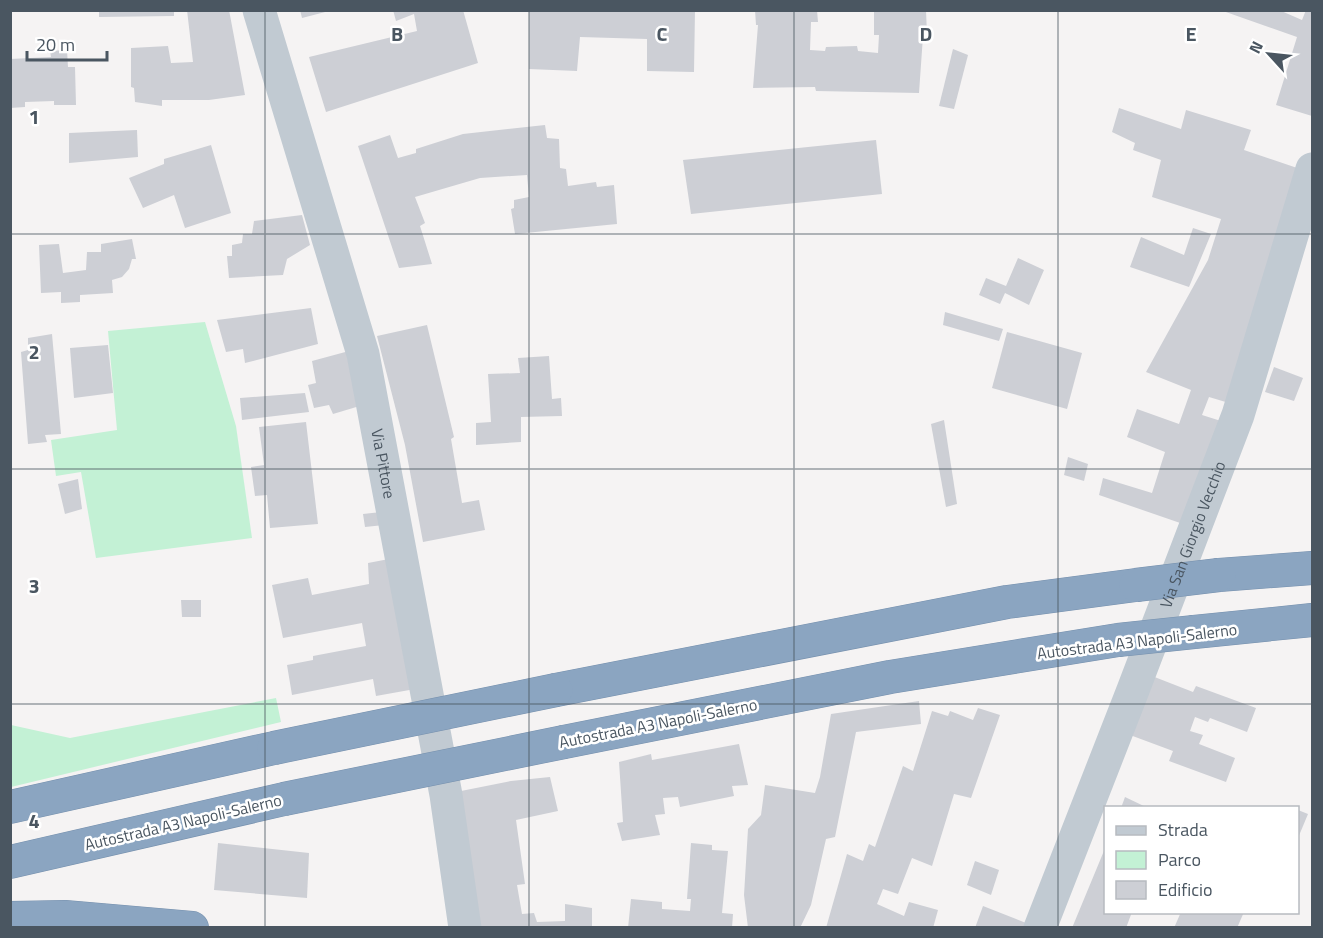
<svg xmlns="http://www.w3.org/2000/svg" width="1323" height="938" font-family="'Titillium Web',sans-serif">
  <rect width="100%" height="100%" fill="#f5f3f3"/>
  <!-- green -->
  <g fill="#c3f1d5">
    <path d="M205,322L236,426L252,538L96,558L81,472L56,476L51,440L117,430L108,331Z"/>
    <path d="M276,698L281,722L11,787V725L70,738Z"/>
  </g>
  <!-- building -->
  <g fill="#cdcfd5">
    <path d="M99,10H174V16L99,17Z"/>
    <path d="M187,10H229L245,95L209,100H162V106L135,102L134,88L131,87V48L168,46L171,63L193,62Z"/>
    <path d="M300,10H329V11L302,18Z"/>
    <path d="M393,10H463L478,63L326,112L309,57L417,31L414,14L396,21Z"/>
    <path d="M529,10H695L694,72L647,71V39L580,37L577,71L529,69Z"/>
    <path d="M755,10H817L818,22H811L810,50L825,51L826,47L857,46L858,51L878,53L879,35H874V10H926L927,35L923,36L919,93L816,91L815,87L753,88L758,25H756Z"/>
    <path d="M1279,10L1302,20L1306,10H1312V116L1276,105L1297,37L1223,11Z"/>
    <path d="M953,49L968,55L954,109L939,106Z"/>
    <path d="M67,50L68,67H75L76,105H54V101L25,102V107L10,108V59L51,57L50,51Z"/>
    <path d="M1119,108L1181,129L1186,110L1251,130L1244,150L1306,171L1229,403L1209,397L1202,415L1221,421L1186,525L1099,495L1103,478L1152,493L1165,452L1127,437L1137,409L1179,424L1191,390L1146,372L1208,260L1221,219L1152,197L1161,160L1133,150L1135,143L1112,132Z"/>
    <path d="M545,125L547,138L559,139L560,168L566,169L568,186L596,182L597,187L614,185L617,224L515,234L511,209L514,208V200L529,197L527,175L480,178L415,197L425,223L420,226L432,264L399,268L358,146L390,135L398,158L416,153V149L463,134Z"/>
    <path d="M137,130L138,157L69,163V133Z"/>
    <path d="M876,140L882,194L691,214L683,160Z"/>
    <path d="M211,145L231,213L185,228L174,195L143,208L129,178L164,164V159Z"/>
    <path d="M302,215L310,245L287,259L283,275L229,278L227,256H232V245L242,243L243,234H252L254,221Z"/>
    <path d="M1193,228L1211,234L1189,287L1130,267L1141,237L1184,255Z"/>
    <path d="M132,239L136,259H132L129,269L122,277L112,280L113,293L80,295V302L61,303V292L41,293L39,245L59,244L63,273L86,270L87,252H101V244Z"/>
    <path d="M1018,258L1044,270L1029,305L1005,293L1000,304L979,295L986,278L1006,286Z"/>
    <path d="M311,308L318,344L245,363L243,349L226,352L217,320Z"/>
    <path d="M945,312L1003,329L999,341L943,325Z"/>
    <path d="M427,325L454,437L451,439L462,503L479,500L485,530L423,542L405,445L377,336Z"/>
    <path d="M1007,332L1082,353L1067,409L992,388Z"/>
    <path d="M52,334L61,434L45,435L47,442L28,444L21,352L28,350V338Z"/>
    <path d="M108,345L113,393L74,398L70,348Z"/>
    <path d="M349,351L363,405L333,414L329,405L314,408L308,385L316,383L312,361Z"/>
    <path d="M549,356L552,399L561,398L562,416L521,417V442L476,445V423L491,422L488,374L520,373L518,358Z"/>
    <path d="M1274,367L1303,378L1294,401L1265,392Z"/>
    <path d="M305,393L309,412L242,420L240,398Z"/>
    <path d="M944,420L957,504L946,507L931,424Z"/>
    <path d="M306,422L318,524L270,528L267,495L255,496L251,467L264,465L259,427Z"/>
    <path d="M1068,457L1088,464L1084,481L1064,475Z"/>
    <path d="M78,479L82,509L65,514L58,484Z"/>
    <path d="M381,512L384,525L365,527L363,514Z"/>
    <path d="M389,559L415,689L376,696L373,679L292,695L287,665L313,660V656L366,646L362,623L283,638L272,585L308,578L312,595L369,584L368,563Z"/>
    <path d="M181,600H201V617H182Z"/>
    <path d="M1152,676L1193,692L1196,686L1256,708L1247,732L1210,718L1208,722L1195,717L1190,731L1203,735L1199,744L1235,758L1226,782L1169,761L1173,751L1130,735Z"/>
    <path d="M919,701L921,724L856,732L835,837L826,839L811,905L800,928H748L744,895L748,829L761,815L765,785L815,793L820,777L831,714Z"/>
    <path d="M978,708L1000,715L971,798L954,794L932,866L912,858L898,894L883,889L877,904L904,916L909,902L938,910L933,928H826L847,854L863,861L869,844L875,847L903,766L913,771L932,711L948,716L950,711L973,720Z"/>
    <path d="M739,744L748,785L732,786L734,796L680,807L678,797L663,798L665,814L655,815L660,835L622,841L617,823L623,822L619,762L651,754L652,760Z"/>
    <path d="M550,777L558,811L516,820L525,884L517,885L522,914L534,913L537,922L565,921V904L592,908V928H479L461,791L511,781Z"/>
    <path d="M1125,797L1148,808H1121Z"/>
    <path d="M1298,810L1308,814L1298,838Z"/>
    <path d="M218,843L309,853L307,898L214,890Z"/>
    <path d="M691,843L712,845V850L728,851L722,913L733,914L732,928H628L631,899L662,902V909L690,911L691,899H687Z"/>
    <path d="M1106,846V912H1132L1126,928H1072Z"/>
    <path d="M975,861L999,870L991,895L967,885Z"/>
    <path d="M983,906L1026,923L1025,928H975Z"/>
    <path d="M1181,912H1244L1237,928H1174Z"/>
  </g>
  <g fill="none" stroke-linecap="round" stroke-linejoin="round">
    <defs>
      <g id="highway">
        <path d="M1219,575L1312,568"/>
        <path d="M1194,632L1312,620"/>
        <path d="M556,690L1007,602L1136,585"/>
        <path d="M564,742L890,677L1118,640"/>
        <path d="M10,807L274,748"/>
        <path d="M10,862L284,799"/>
        <path d="M10,918L65,917L192,928"/>
      </g>
    </defs>
    <!-- highway casing -->
    <use href="#highway" stroke="#7690ad" stroke-width="34"/>
    <!-- minor -->
    <g stroke="#c1cad2" stroke-width="33">
      <path id="s1" d="M259,10L363,354L446,795L465,928"/>
      <path id="s2" d="M1040,928L1133,690L1238,415L1312,169"/>
    </g>
    <!-- highway -->
    <use href="#highway" stroke="#8ba5c1" stroke-width="33"/>
    <defs>
      <g id="highway-bridge">
        <path d="M1136,585L1219,575"/>
        <path d="M1118,640L1194,632"/>
        <path d="M274,748L556,690"/>
        <path d="M284,799L564,742"/>
      </g>
    </defs>
    <!-- highway-bridge casing -->
    <use href="#highway-bridge" stroke="#7690ad" stroke-width="34" stroke-linecap="butt"/>
    <!-- highway-bridge -->
    <use href="#highway-bridge" stroke="#8ba5c1" stroke-width="33"/>
  </g>
  <!-- grid -->
  <path fill="none" stroke="#4a5661" stroke-width="1.5" stroke-opacity="0.55" d="M265,10V928M529,10V928M794,10V928M1058,10V928M10,234H1312M10,469H1312M10,704H1312"/>
  <g text-anchor="middle" dominant-baseline="central" stroke-width="5" stroke-linejoin="round" paint-order="stroke">
    <!-- street labels -->
    <g font-size="16" fill="#4a5661" stroke="#fff">
      <text stroke="none"><textPath href="#s1" startOffset="471">Via Pittore</textPath></text>
      <text stroke="none"><textPath href="#s2" startOffset="422">Via San Giorgio Vecchio</textPath></text>
      <text transform="translate(1137 641) rotate(-7)">Autostrada A3 Napoli-Salerno</text>
      <text transform="translate(658 723) rotate(-11)">Autostrada A3 Napoli-Salerno</text>
      <text transform="translate(183 822) rotate(-13)">Autostrada A3 Napoli-Salerno</text>
    </g>
  </g>
  <g font-size="20" text-anchor="middle" font-weight="bold" fill="#4a5661" stroke="#fff" stroke-width="5" stroke-linejoin="round" paint-order="stroke">
    <text x="397" y="41">B</text>
    <text x="662" y="41">C</text>
    <text x="926" y="41">D</text>
    <text x="1191" y="41">E</text>
    <text x="34" y="124">1</text>
    <text x="34" y="359">2</text>
    <text x="34" y="593">3</text>
    <text x="34" y="828">4</text>
  </g>
  <!-- border -->
  <rect width="1323" height="938" fill="none" stroke="#4a5661" stroke-width="24"/>
  <!-- legend -->
  <rect x="1104" y="806" width="195" height="108" fill="#ffffff" stroke="#b7bbc0" stroke-width="1.5"/>
  <rect x="1116" y="826" width="30" height="9" fill="#c1cad2" stroke="#b7bbc0" stroke-width="1.5"/>
  <text x="1158" y="836" font-size="18" fill="#4a5661">Strada</text>
  <rect x="1116" y="851" width="30" height="18" fill="#c3f1d5" stroke="#b7bbc0" stroke-width="1.5"/>
  <text x="1158" y="866" font-size="18" fill="#4a5661">Parco</text>
  <rect x="1116" y="881" width="30" height="18" fill="#cdcfd5" stroke="#b7bbc0" stroke-width="1.5"/>
  <text x="1158" y="896" font-size="18" fill="#4a5661">Edificio</text>
  <!-- north arrow -->
  <g transform="translate(1269 54) rotate(297)" stroke="#ffffff" stroke-width="4.5" paint-order="stroke">
  <path d="M0-4.5L10 22L0 15L-10 22Z" fill="#4a5661"/>
  <text y="-9" font-size="16" font-weight="bold" text-anchor="middle" fill="#4a5661">N</text>
  </g>
  <!-- scale -->
  <path d="M27 51v9h80v-9" fill="none" stroke="#4a5661" stroke-width="3"/>
  <text x="36" y="51" font-size="18" fill="#4a5661" stroke="#ffffff" stroke-width="4.5" paint-order="stroke">20 m</text>
</svg>
